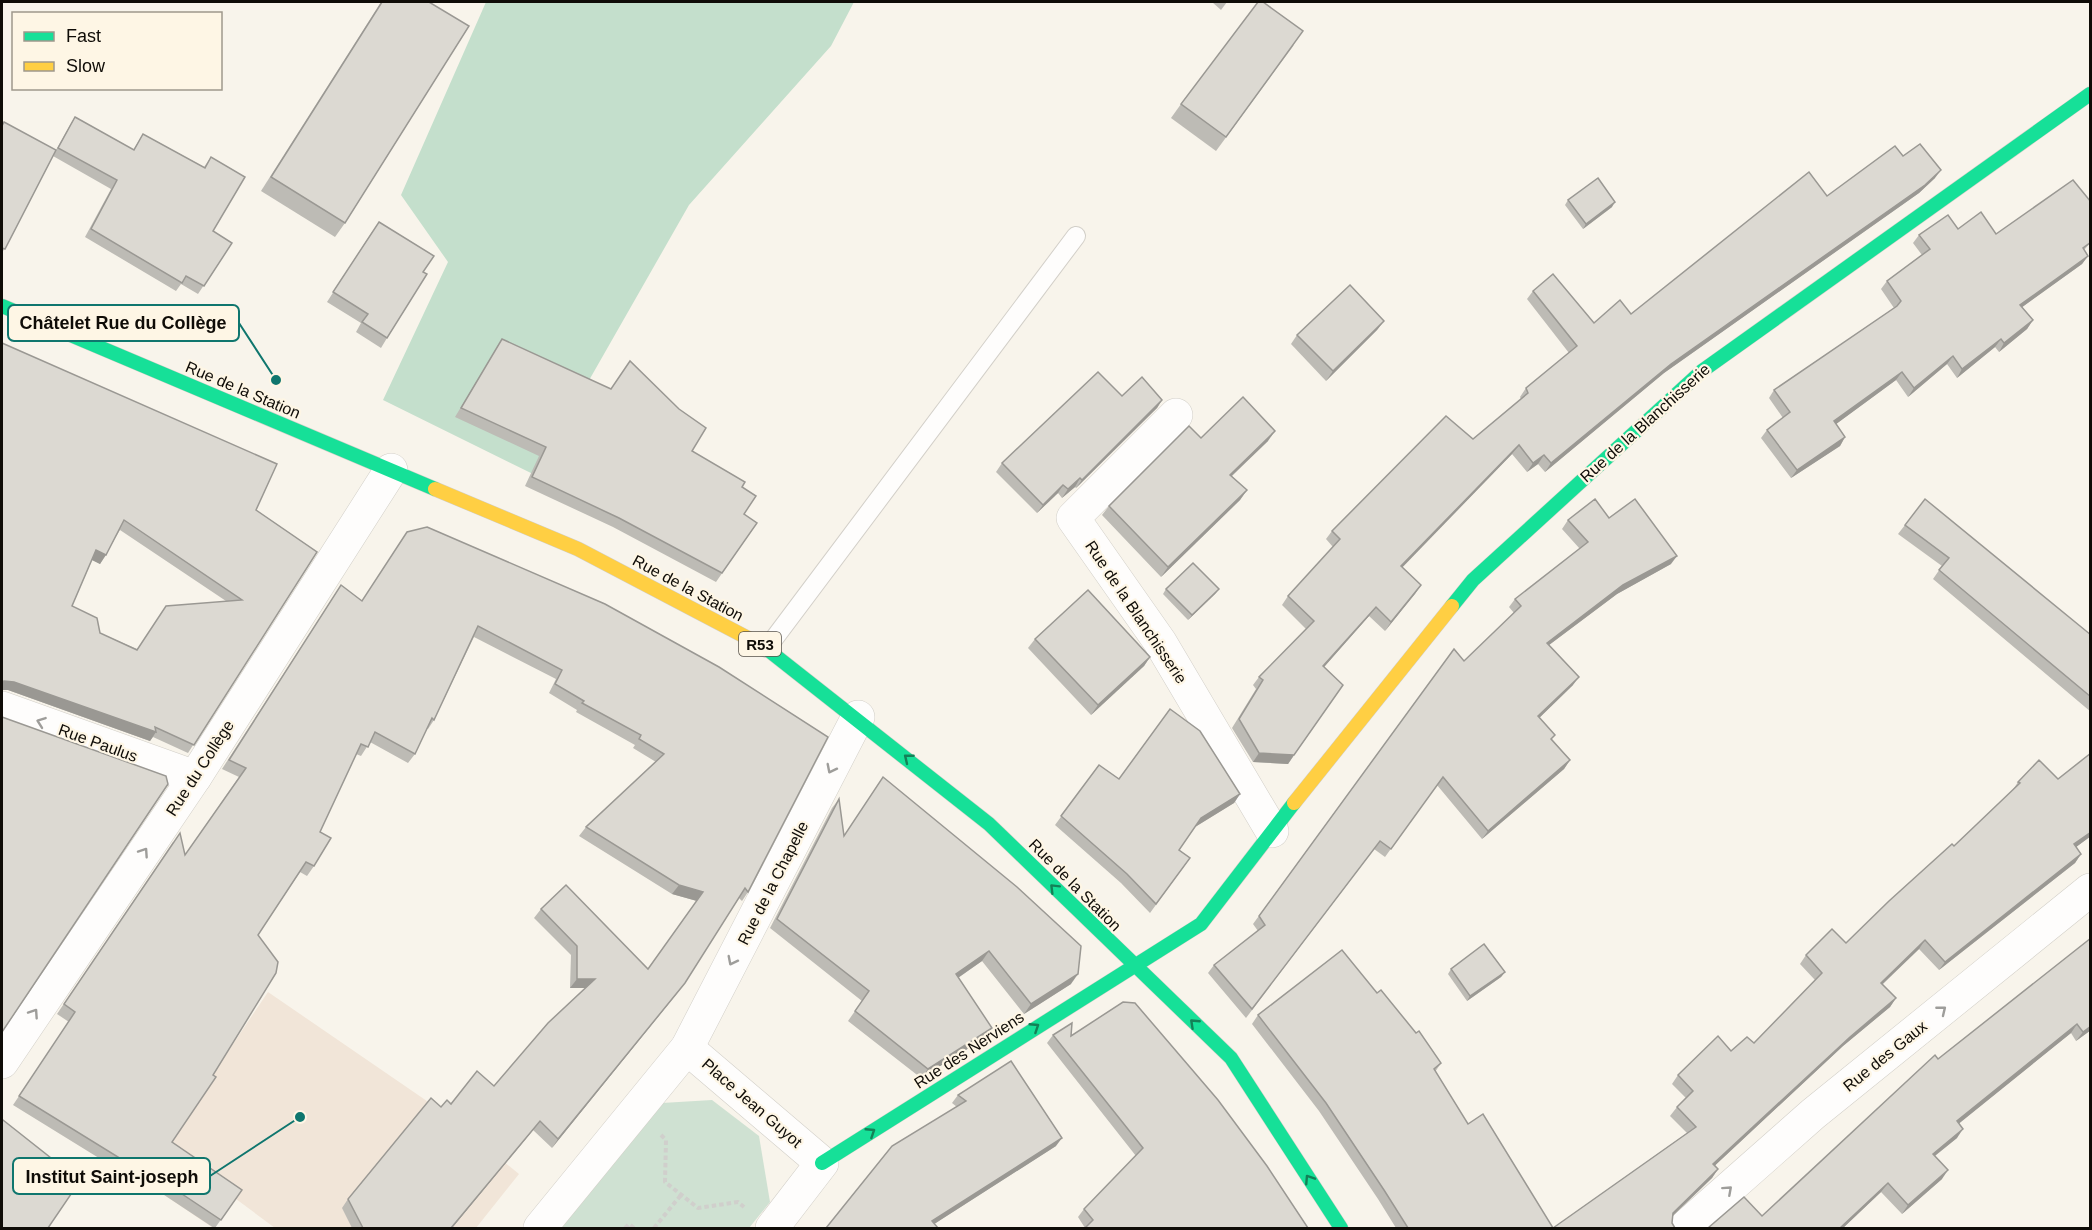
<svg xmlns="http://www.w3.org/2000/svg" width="2092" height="1230" font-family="Helvetica,sans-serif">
  <rect width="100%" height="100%" fill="#f8f4eb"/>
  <!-- education -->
  <path fill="#f1e5d8" d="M268,992L440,1110L519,1174L476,1228H275L236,1199L213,1228L120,1165L206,1084Z"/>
  <!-- green -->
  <path fill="#cfe1d2" d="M712,1100L759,1136L770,1202L749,1228H561L662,1103Z"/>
  <!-- forest -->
  <path fill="#c4dfcc" d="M486,2H854L831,46L689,205L535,475L383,400L448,262L401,195Z"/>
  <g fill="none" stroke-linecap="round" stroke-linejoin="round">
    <defs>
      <path id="lane" d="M767,648L1076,236"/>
      <g id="street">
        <path d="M1176,415L1073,518L1160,642L1272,831"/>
        <path d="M2,708L195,777"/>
        <path d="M687,1048L822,1163L772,1228"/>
        <path d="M2,1062L195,777L391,470"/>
        <path d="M540,1228L687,1048L858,717"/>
        <path d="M1684,1228L1813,1114L2090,890"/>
      </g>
      <g id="fast">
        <path d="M2,306L435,489"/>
        <path d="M1452,606L1473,580L1702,371L2090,94"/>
        <path d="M763,646L989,824L1231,1058L1341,1228"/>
        <path d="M822,1163L1201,924L1294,803"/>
      </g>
      <g id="slow">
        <path d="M435,489L578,549L763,646"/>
        <path d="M1294,803L1452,606"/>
      </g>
    </defs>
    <!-- lane casing -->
    <use href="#lane" stroke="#d2cfc8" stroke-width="20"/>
    <!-- street casing -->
    <use href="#street" stroke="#d2cfc8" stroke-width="34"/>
    <!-- fast casing -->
    <use href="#fast" stroke="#d2cfc8" stroke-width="15"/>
    <!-- slow casing -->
    <use href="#slow" stroke="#d2cfc8" stroke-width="15"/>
    <!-- path -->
    <g stroke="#d0cfcc" stroke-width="4" stroke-dasharray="4.5 3" stroke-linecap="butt">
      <path d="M661,1135L666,1140L665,1182L698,1208L738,1202L744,1207"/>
      <path d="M625,1228L629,1224L634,1228"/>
      <path d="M654,1228L681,1195"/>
    </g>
    <!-- lane -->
    <use href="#lane" stroke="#fefdfc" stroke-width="18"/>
    <!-- street -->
    <use href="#street" stroke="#fefdfc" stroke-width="33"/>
    <!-- fast -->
    <use href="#fast" stroke="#16e098" stroke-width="14"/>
    <!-- slow -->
    <use href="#slow" stroke="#ffcf43" stroke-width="14"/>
  </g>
  <!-- wall -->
  <g fill="#bdbbb5" fill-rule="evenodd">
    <path d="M381,2H429L345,223L335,237L261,191Z"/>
    <path d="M1212,2H1227L1221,10Z"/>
    <path d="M1294,45L1216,151L1171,118L1181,104Z"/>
    <path d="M75,117L133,150L143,134L204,167L211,157L213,231L232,243L198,294L181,284L176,291L85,237L111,189L53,156L2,253V125L56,150L70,125Z"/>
    <path d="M1903,156L1935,178L1919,193L1664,373L1545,472L1538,464L1527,472L1512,454L1402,567L1421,585L1385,631L1369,616L1324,667L1343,685L1288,764L1253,762L1232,728L1256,689L1253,685L1259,677L1306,629L1282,605L1288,596L1333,547L1326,539L1332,531L1473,439L1521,399L1520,397L1526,388L1569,353L1527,299L1533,291L1594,323L1631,314L1827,196Z"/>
    <path d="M1568,200L1612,207L1583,229L1565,205Z"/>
    <path d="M2091,202V242L2084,250L2088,256L2082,264L2022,307L2033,320L2027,329L1999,352L1995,347L1957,378L1947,364L1908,397L1896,380L1836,424L1845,437L1840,446L1791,478L1761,438L1767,430L1783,418L1769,398L1774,390L1894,308L1881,289L1887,281L1922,255L1913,243L1919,235L1958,229L1996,234Z"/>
    <path d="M372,232L423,272L387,338L381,348L356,332L361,323L327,302Z"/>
    <path d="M1384,321L1377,330L1326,381L1291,344L1297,335Z"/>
    <path d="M502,339L692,451L742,487L744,514L757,523L716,582L613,527L525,486L539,456L455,417Z"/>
    <path d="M2,343L256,510L317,552L188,753L153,737L150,741L8,690H2ZM120,530L226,601L137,649L100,633L72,606L92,560L100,564Z"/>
    <path d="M1122,396L1162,400L1157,408L1076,488L1075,487L1062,498L1058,493L1037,513L996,472L1002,463Z"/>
    <path d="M1201,438L1268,441L1232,476L1247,490L1240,500L1161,577L1102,515L1109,506Z"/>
    <path d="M1609,518L1671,564L1617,594L1549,645L1573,685L1539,718L1552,739L1570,760L1564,769L1482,839L1437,785L1385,857L1374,849L1246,1018L1208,973L1214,965L1258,931L1253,924L1454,649L1464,661L1514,613L1509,607L1515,599L1580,549L1562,529L1568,520Z"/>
    <path d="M1905,525L2091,635V712L1933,579L1942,566L1898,534Z"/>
    <path d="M341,585L362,601L605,604L748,892L742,901L739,898L678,992L552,1148L533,1130L452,1228H352L342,1208L348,1199L441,1107L494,1086L586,988H570L571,955L534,918L541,909L648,969L697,901L672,894L579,836L586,827L656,762L633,748L635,745L576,712L577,710L549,693L556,679L474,637L434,720L428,729L427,728L415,754L408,763L370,742L361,756L356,754L320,832L314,866L307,876L300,872L258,935L213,1075L172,1142L242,1190L215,1228H214L143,1181L141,1184L13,1105L69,1022L57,1014L173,842L185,855L239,777L222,769Z"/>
    <path d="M1166,589H1219L1215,594L1188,620L1163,594Z"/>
    <path d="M1035,639L1150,657L1144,666L1091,715L1028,648Z"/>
    <path d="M2091,753V836L2076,847L2081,854L2075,863L1939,970L1919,949L1882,985L1896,998L1890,1007L1843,1046L1715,1165L1718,1169L1712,1178L1673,1216L1672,1223L1675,1228H1396L1378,1199L1319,1111L1252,1024L1258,1015L1377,993L1441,1063L1435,1072L1468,1124L1553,1228L1687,1133L1670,1116L1677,1107L1686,1098L1672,1084L1678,1075L1731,1051L1754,1043L1815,980L1800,964L1806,955L1846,943L1954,846L2012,791L2018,782L2058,779Z"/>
    <path d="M1099,765L1119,779L1240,794L1234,803L1195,827L1179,850L1190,858L1150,913L1121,883L1055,825Z"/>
    <path d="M883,777L1071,984L1024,1014L982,961L958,978L985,1038L921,1078L848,1021L862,1001L770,928L832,808L839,799L844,836Z"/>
    <path d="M2091,938V1030L2076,1041L2071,1033L1959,1123L1957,1138L1935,1156L1942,1179L1902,1214L1881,1192L1843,1228H1708L1762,1216L1938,1059Z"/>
    <path d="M1451,969L1505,972L1501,977L1467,1001L1448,974Z"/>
    <path d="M1053,1035L1071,1036L1218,1100L1085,1228L1078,1217L1084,1209L1136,1156L1047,1043Z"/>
    <path d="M958,1095L1056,1146L934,1224L826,1228L957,1107L952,1103Z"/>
  </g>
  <!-- shaded-wall -->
  <g fill="#9a9893">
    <path d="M1941,170L1935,178L1919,193L1664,373L1545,472L1551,463L1671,364Z"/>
    <path d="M1615,202L1612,207L1583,229L1586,224Z"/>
    <path d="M2088,256L2082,264L2014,313L2020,305Z"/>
    <path d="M2033,320L2027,329L1999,352L2004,343Z"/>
    <path d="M1384,321L1377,330L1326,381L1333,371Z"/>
    <path d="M2001,339L1995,347L1957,378L1962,369Z"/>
    <path d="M1953,356L1947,364L1908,397L1914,388Z"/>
    <path d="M1902,372L1896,380L1828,430L1834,421Z"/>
    <path d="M1162,400L1157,408L1076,488L1082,480Z"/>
    <path d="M1275,431L1268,441L1223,484L1230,475Z"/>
    <path d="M1845,437L1840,446L1791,478L1797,470Z"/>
    <path d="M1519,445L1512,454L1395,575L1401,566Z"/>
    <path d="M1544,455L1538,464L1527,472L1533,463Z"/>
    <path d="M1080,478L1075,487L1062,498L1068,489Z"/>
    <path d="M1063,485L1058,493L1037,513L1043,505Z"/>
    <path d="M1247,490L1240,500L1161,577L1168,567Z"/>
    <path d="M96,550L106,555L100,564L90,559Z"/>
    <path d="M1677,556L1671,564L1617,594L1541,651L1547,643L1623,585Z"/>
    <path d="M1421,585L1415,594L1385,631L1391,622Z"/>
    <path d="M1219,589L1215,594L1188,620L1192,615Z"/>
    <path d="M1376,607L1369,616L1317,675L1323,666Z"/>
    <path d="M1150,657L1144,666L1091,715L1098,705Z"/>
    <path d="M1579,677L1573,685L1532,725L1538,716Z"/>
    <path d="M4,681L14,682L156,732L150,741L8,690H2V682Z"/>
    <path d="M1259,753L1294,755L1288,764L1253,762Z"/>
    <path d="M1570,760L1564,769L1482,839L1488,831Z"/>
    <path d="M1240,794L1234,803L1195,827L1201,818Z"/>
    <path d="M2091,832V836L2068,853L2074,844Z"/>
    <path d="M2081,854L2075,863L1939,970L1945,962Z"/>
    <path d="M679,885L703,892L697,901L672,894Z"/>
    <path d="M1925,940L1919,949L1874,992L1881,983Z"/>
    <path d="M989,951L982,961L949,984L956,974Z"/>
    <path d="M1505,972L1501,977L1467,1001L1470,996Z"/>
    <path d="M1078,974L1071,984L1024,1014L1031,1004Z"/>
    <path d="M577,979H595L589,988H570Z"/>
    <path d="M685,983L678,992L552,1148L558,1139Z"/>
    <path d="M1896,998L1890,1007L1843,1046L1707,1173L1713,1164L1850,1037Z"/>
    <path d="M2077,1024L2071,1033L1951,1130L1957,1121Z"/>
    <path d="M2091,1026V1030L2076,1041L2083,1032Z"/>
    <path d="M992,1028L985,1038L921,1078L928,1069Z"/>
    <path d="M540,1121L533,1130L452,1228H451Z"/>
    <path d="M1963,1129L1957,1138L1927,1162L1933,1154Z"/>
    <path d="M1062,1138L1056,1146L928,1228L932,1221Z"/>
    <path d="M1718,1169L1712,1178L1666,1222L1673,1213Z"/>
    <path d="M1948,1170L1942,1179L1902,1214L1908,1205Z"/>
    <path d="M1888,1183L1881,1192L1843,1228H1840Z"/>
  </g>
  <!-- building -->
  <g fill="#dcd9d2" stroke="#9a9893" stroke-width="1.5" fill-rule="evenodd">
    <path d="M382,2H429L469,26L345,223L271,177Z"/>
    <path d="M1258,2H1263L1303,31L1226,137L1181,104Z"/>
    <path d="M75,117L134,150L143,134L205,168L211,157L245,177L213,231L232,243L204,286L186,276L182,283L91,229L117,180L58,148Z"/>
    <path d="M4,122L56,150L5,249L2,248V126Z"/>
    <path d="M1920,144L1941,170L1925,185L1671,364L1551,463L1544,455L1533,463L1519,445L1401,566L1421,585L1391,622L1376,607L1323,666L1343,685L1294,755L1259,753L1239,719L1263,680L1259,677L1314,621L1288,596L1340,539L1332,531L1446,416L1473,439L1528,393L1526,388L1577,346L1533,291L1553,274L1594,323L1620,300L1631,314L1809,172L1827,196L1895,146L1903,156Z"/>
    <path d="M1598,178L1615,202L1586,224L1568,200Z"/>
    <path d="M2073,180L2091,202V242L2083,248L2088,256L2020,305L2033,320L2004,343L2001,339L1962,369L1953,356L1914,388L1902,372L1834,421L1845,437L1797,470L1767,430L1790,412L1774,390L1897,306L1901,301L1887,281L1930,249L1919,235L1948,215L1958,229L1981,212L1996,234Z"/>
    <path d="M379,222L434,256L423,272L427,274L387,338L362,322L368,314L333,292Z"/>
    <path d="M1350,285L1384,321L1333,371L1297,335Z"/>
    <path d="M502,339L611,389L630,361L679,409L706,428L692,451L745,482L742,487L756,496L744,514L757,523L722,573L619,518L532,477L546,447L461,408Z"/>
    <path d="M2,343L277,464L256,510L317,552L194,745L155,727L156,732L14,682L4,681L2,682ZM124,520L242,600L166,606L137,650L100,633L97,618L72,606L96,550L106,555Z"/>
    <path d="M1098,372L1122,396L1142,377L1162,400L1082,480L1080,478L1068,489L1063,485L1043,505L1002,463Z"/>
    <path d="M1243,397L1275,431L1230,475L1247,490L1168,567L1109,506L1189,426L1201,438Z"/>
    <path d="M1595,499L1609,518L1635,499L1677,556L1623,585L1547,643L1579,677L1538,716L1555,735L1551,739L1570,760L1488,831L1443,777L1391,849L1380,841L1252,1009L1214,965L1265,925L1259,916L1454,649L1464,661L1521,606L1515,599L1588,542L1568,520Z"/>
    <path d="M1925,499L2091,635V697L1939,570L1949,558L1905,525Z"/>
    <path d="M427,527L605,604L719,667L828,737L748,892L745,888L685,983L558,1139L540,1121L451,1228H363L348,1199L431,1098L441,1107L447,1100L451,1104L477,1071L494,1086L548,1023L595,979H577V946L541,909L566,885L648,969L703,892L679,885L586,827L664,754L639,739L641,735L582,703L584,701L555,684L562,670L478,626L434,720L432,718L415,754L375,732L368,747L361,744L320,832L331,838L314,866L306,862L258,935L278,962L276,973L213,1075L216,1077L172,1142L242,1190L221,1220L149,1172L147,1175L19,1096L75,1012L64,1004L180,833L185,855L246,768L229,760L341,585L362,601L407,532Z"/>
    <path d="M1193,563L1219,589L1192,615L1166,589Z"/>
    <path d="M1088,590L1150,657L1098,705L1035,639Z"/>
    <path d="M1170,709L1200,731L1240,794L1201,818L1179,850L1190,858L1156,904L1127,874L1061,816L1099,765L1119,779Z"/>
    <path d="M2,717L166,776L168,784L2,1032Z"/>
    <path d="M2091,753V832L2074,844L2081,854L1945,962L1925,940L1881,983L1896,998L1850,1037L1713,1164L1718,1169L1673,1213L1672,1223L1675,1228H1408L1384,1190L1326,1103L1258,1015L1342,950L1377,993L1381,990L1416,1033L1419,1031L1441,1063L1434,1069L1468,1124L1483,1114L1553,1228L1696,1127L1677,1107L1693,1091L1678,1075L1718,1036L1731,1051L1747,1037L1754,1043L1822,973L1806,955L1832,929L1846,943L1889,901L1952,844L1954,846L2020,783L2018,782L2039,760L2058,779Z"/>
    <path d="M883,777L1017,887L1081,946L1078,974L1031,1004L989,951L956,974L992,1028L928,1069L855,1011L869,991L777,919L839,799L844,836Z"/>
    <path d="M2091,938V1026L2083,1032L2077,1024L1957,1121L1963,1129L1933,1154L1948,1170L1908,1205L1888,1183L1840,1228H1708L1744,1197L1762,1216L1935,1055L1938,1059Z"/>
    <path d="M1484,944L1505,972L1470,996L1451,969Z"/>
    <path d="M1123,1002L1135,1003L1218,1100L1267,1166L1308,1228H1085L1093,1220L1084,1209L1143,1148L1053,1035L1072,1023L1071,1036Z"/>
    <path d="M1011,1061L1062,1138L932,1221L938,1228H826L892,1146L966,1101L958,1095Z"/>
    <path d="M3,1120L80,1181L48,1228H2V1122Z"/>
  </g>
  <!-- one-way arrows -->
  <defs><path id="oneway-chevron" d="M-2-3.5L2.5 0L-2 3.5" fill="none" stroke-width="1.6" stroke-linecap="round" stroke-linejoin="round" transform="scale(1.5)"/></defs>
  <g stroke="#9e9d9a">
    <use href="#oneway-chevron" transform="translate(41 722) rotate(-160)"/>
    <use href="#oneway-chevron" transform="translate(831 769) rotate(117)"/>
    <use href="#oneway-chevron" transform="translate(144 852) rotate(-56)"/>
    <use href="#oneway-chevron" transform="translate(732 961) rotate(117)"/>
    <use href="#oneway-chevron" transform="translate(1942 1010) rotate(-39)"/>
    <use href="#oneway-chevron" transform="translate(34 1013) rotate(-56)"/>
    <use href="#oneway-chevron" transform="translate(1728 1190) rotate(-42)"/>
  </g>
  <g stroke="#138157">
    <use href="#oneway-chevron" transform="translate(908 758) rotate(-141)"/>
    <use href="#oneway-chevron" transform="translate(1054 888) rotate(-135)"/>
    <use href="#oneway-chevron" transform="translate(1194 1023) rotate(-137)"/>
    <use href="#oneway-chevron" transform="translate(1035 1027) rotate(-33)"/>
    <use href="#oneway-chevron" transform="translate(871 1132) rotate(-33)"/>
    <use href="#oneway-chevron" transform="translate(1309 1179) rotate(-123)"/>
  </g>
  <g text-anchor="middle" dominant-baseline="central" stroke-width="4.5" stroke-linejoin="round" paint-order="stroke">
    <!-- shield labels -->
    <rect fill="#fef6e5" stroke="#57524a" stroke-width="1.5" x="739" y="632" width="42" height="24" rx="4.5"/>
    <g font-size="15" font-weight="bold" fill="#0f0c07">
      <text x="760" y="644">R53</text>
    </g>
    <!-- street labels -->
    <g font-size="16" fill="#0f0c07" stroke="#fef6e5">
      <text transform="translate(243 390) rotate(23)">Rue de la Station</text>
      <text transform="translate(1645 423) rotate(-42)">Rue de la Blanchisserie</text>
      <text transform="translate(688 588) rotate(28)">Rue de la Station</text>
      <text transform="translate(1136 612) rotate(56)">Rue de la Blanchisserie</text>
      <text transform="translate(98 743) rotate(20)">Rue Paulus</text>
      <text transform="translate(200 768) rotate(-57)">Rue du Collège</text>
      <text transform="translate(773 883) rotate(-63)">Rue de la Chapelle</text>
      <text transform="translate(1075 885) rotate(45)">Rue de la Station</text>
      <text transform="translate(969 1050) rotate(-33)">Rue des Nerviens</text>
      <text transform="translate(1885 1056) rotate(-39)">Rue des Gaux</text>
      <text transform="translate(752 1103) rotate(41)">Place Jean Guyot</text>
    </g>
  </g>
  <!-- callouts -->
  <path fill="none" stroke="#0f766e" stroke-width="2" d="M276 380L239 323M300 1117L210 1176"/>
  <g fill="#0f766e" stroke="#fef6e5" stroke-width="2">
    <circle cx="276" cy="380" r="6"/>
    <circle cx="300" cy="1117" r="6"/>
  </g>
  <g fill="#fef6e5" stroke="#0f766e" stroke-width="2">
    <rect x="8" y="305" width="231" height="36" rx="6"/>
    <rect x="13" y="1158" width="197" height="36" rx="6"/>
  </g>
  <g font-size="18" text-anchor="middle" font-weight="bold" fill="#0f0c07">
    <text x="123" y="329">Châtelet Rue du Collège</text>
    <text x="112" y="1183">Institut Saint-joseph</text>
  </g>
  <!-- border -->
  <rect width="2092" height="1230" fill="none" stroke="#0f0c07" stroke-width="6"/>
  <!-- legend -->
  <rect x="12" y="12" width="210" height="78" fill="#fef6e5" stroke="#9e988c" stroke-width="1.5"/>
  <rect x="24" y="32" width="30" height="9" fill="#16e098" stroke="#9e988c" stroke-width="1.5"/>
  <text x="66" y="42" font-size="18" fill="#0f0c07">Fast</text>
  <rect x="24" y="62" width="30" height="9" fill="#ffcf43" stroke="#9e988c" stroke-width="1.5"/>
  <text x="66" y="72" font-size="18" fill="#0f0c07">Slow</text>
</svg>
